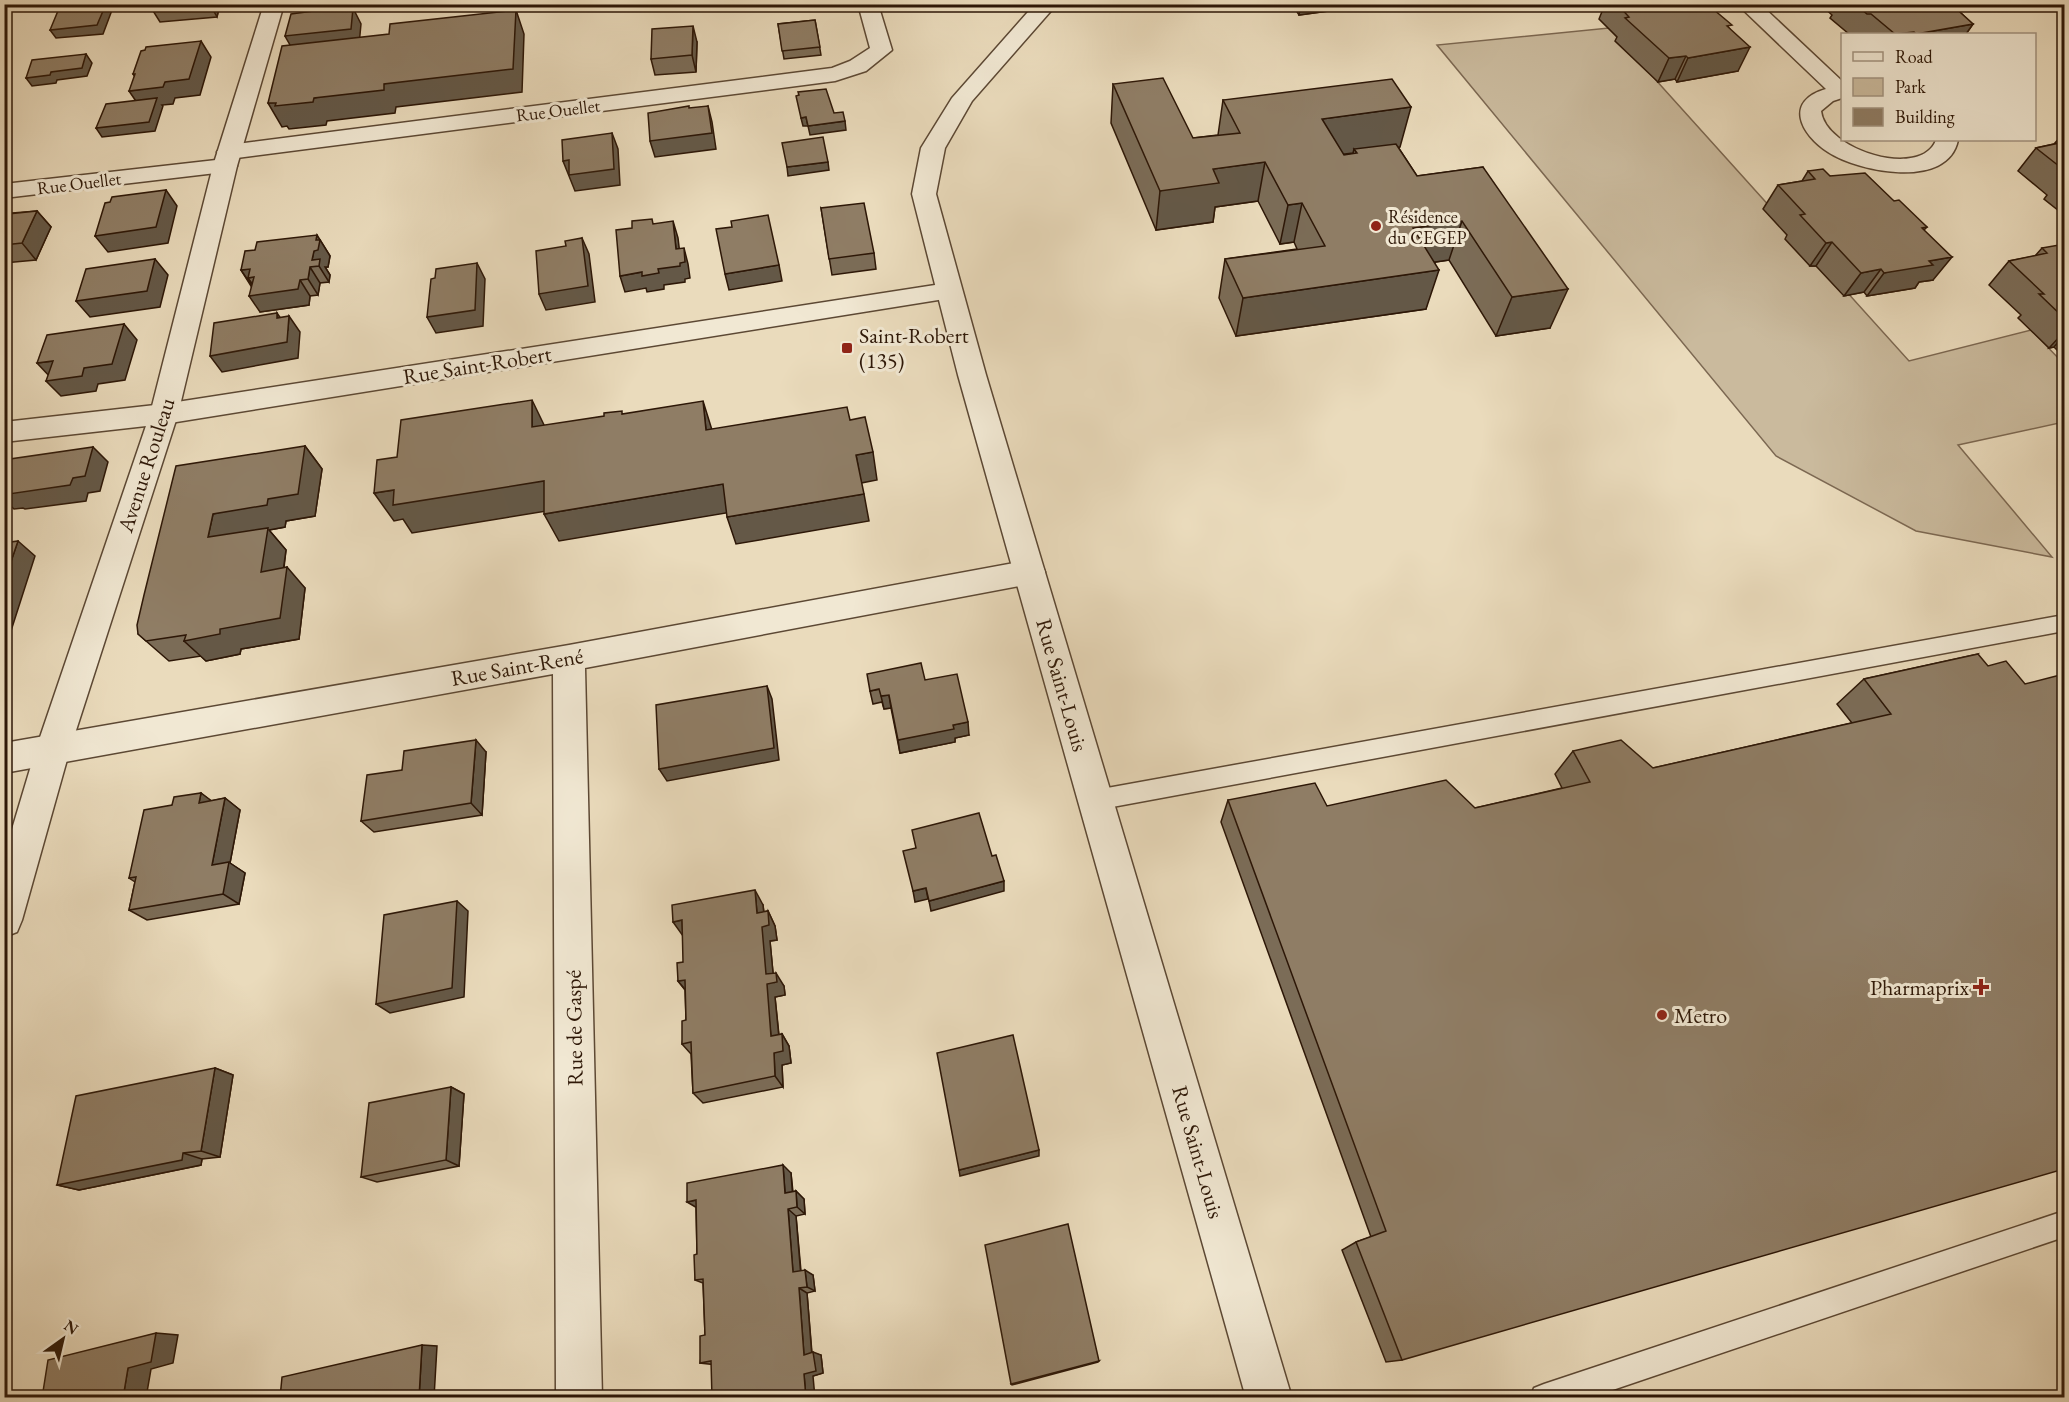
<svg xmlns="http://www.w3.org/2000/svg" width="2069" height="1402" font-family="'EB Garamond',serif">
  <rect width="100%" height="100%" fill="#eadbbc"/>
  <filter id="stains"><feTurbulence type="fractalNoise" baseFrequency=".00333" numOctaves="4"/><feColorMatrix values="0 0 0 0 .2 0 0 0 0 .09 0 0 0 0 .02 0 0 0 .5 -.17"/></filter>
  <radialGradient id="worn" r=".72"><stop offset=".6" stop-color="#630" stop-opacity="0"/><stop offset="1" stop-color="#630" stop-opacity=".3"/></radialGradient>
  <!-- green -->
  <path fill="#caba9d" stroke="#7c6852" stroke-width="1.5" d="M1609,28L1909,361L2031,330L2064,364V422L1958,445L2052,557L1916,531L1776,456L1437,45Z"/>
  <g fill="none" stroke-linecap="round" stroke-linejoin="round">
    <defs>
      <g id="service">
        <path d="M2064,615V631L1096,810L1088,807L1085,800L1088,793L1096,790Z"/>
        <path d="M2064,1211V1237L1589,1398H1530L1534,1388L1544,1384Z"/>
      </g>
      <g id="minor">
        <path d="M858,4H878L892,50L866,71L835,81L229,159L221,157L217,152L221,147L229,145L832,68L850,61L870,48Z"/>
        <path d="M1737,4H1760L1842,81V98L1833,101L1821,111C1825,150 1921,180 1936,140H1958C1948,190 1858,172 1828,152C1800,134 1784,101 1826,89Z"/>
        <path d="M225,159L233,161L237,166L233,171L4,198V184Z"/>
        <path d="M948,283L957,285L961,291L957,297L164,424L4,442V422L164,404Z"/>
        <path d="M1030,560L1041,563L1045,572L1041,581L1030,584L585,668L602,1398H556L553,674L4,773V743L569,645Z"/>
      </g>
      <g id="tertiary">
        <path d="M264,4H284L237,166L178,414L70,749L22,920L17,932L4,937V856L36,749L150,414L213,166Z"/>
        <path d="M1035,4H1057L972,101L945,148L936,194L986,375L1292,1398H1246L958,375L912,194L921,148L952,98Z"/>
      </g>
    </defs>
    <!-- service casing -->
    <use href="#service" stroke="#5c4834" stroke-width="3"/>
    <!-- minor casing -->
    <use href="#minor" stroke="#5c4834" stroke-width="3"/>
    <!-- tertiary casing -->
    <use href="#tertiary" stroke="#5c4834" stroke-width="3"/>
    <!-- service -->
    <use href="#service" fill="#f1e8d3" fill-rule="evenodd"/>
    <!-- minor -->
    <use href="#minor" fill="#f1e8d3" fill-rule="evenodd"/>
    <!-- tertiary -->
    <use href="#tertiary" fill="#f1e8d3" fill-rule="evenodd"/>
  </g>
  <!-- wall -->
  <g fill="#7b6c57" stroke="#2d1707" stroke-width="1.5" fill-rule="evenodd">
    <path d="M150,4H220L217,17L160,22L150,6Z"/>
    <path d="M1292,4H1380L1299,15Z"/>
    <path d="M1605,4H1707L1730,29L1738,71L1677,82L1675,79L1658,82L1615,41L1617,37L1599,19Z"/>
    <path d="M1820,4H1951L1973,24L1966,34H1849L1830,18L1832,15Z"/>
    <path d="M815,20L821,55L784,59L778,24Z"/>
    <path d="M697,42L696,72L655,75L651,59Z"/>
    <path d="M1113,84L1193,138L1218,135L1223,100L1400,147H1398L1417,176L1483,167L1550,328L1496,336L1449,260L1435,262L1426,309L1236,336L1219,298L1225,259L1297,249L1294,242L1280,244L1258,201L1215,207L1213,222L1156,230L1111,123ZM1353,153V154L1344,155L1343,154Z"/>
    <path d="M2064,134V215L2044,199L2047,195L2018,171L2036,148L2054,144L2062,135Z"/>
    <path d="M1808,171L1830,176L1894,201L1927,227L1924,230L1933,280L1919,282L1915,288L1867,296L1864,292L1844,296L1816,266H1810L1785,239L1787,235L1763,209L1778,185L1802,181Z"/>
    <path d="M821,208L874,253L876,269L832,275Z"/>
    <path d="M37,211L51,227L36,260L4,263V212L12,213Z"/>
    <path d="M320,240L330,256L328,267H325L330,275L329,282L320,283L318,295L310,296L309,305L260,312L251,286L241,270L255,250Z"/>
    <path d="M2042,248L2064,250V357L2054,347L2049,348L2018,318L2021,315L1989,285L2009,261L2035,256Z"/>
    <path d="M305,446L322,469L315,516L286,521L285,527L269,530L286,550L284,568L305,588L299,639L241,649L240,654L206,661L201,656L169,661L138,634Z"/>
    <path d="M1978,654L1402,1360L1386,1362L1342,1250L1356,1242L1371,1237L1221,822L1228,800L1327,806L1475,808L1562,788L1555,774L1573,751L1653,768L1852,723L1837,704L1864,679Z"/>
    <path d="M925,680L969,735L955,738V742L900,753L891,708L884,709L882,702L873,704L870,691Z"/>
    <path d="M486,752L482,815L374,832L361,821L402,770Z"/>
    <path d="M201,793L211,801L225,798L240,810L230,863L245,873L239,904L147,920L129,910L135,882L129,878L172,805Z"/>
    <path d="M763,905L764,912L768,911L775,926L777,940L770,941L773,973L784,986L785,995L775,997L779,1035L782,1034L789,1046L791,1063L782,1065L783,1087L703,1103L693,1093L691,1054L682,1044L686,1020L685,990L678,981L683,962Z"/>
    <path d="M215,1068L233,1075L220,1157L202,1159L201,1165L79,1190L57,1185Z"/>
    <path d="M451,1087L464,1094L459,1166L377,1182L361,1177Z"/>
    <path d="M791,1173L793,1192L796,1191L804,1199L805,1214L796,1216L801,1271L813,1275L815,1291L807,1293L812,1353L821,1355L823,1373L813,1376L700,1363L705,1335L703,1283L695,1280L697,1254L696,1208Z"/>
  </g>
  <!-- shaded-wall -->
  <g fill="#645847" stroke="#2d1707" stroke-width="1.5">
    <path d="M106,4H109L112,10L103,34L56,38L50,30Z"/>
    <path d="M210,4H220L217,17Z"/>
    <path d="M350,4L353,11V8L361,24L359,45L294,52L285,36L349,8Z"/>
    <path d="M1301,4H1380L1299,15Z"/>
    <path d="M516,10L524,34L522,92L396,107L395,113L327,121L326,125L289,129L287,126L282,127L268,103L314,98L384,84Z"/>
    <path d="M1973,24L1966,34H1916Z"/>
    <path d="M693,26L697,42L696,72L692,55Z"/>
    <path d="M1914,32L1912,34H1896Z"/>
    <path d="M201,41L211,57L200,95L175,98L173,104L162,105L163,106L155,131L102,137L96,128L140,107L129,91L143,89L133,74H135L165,82Z"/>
    <path d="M1750,47L1738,71L1677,82L1688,58Z"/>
    <path d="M86,54L92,63L87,76L57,80L56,83L32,86L26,78L51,72Z"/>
    <path d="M1686,56L1675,79L1658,82L1669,58Z"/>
    <path d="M708,106L712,122L716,149L655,157L650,141Z"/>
    <path d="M1411,107L1400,147L1356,152L1354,149L1353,153L1313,158L1322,119Z"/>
    <path d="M806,117L808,126H803L801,118Z"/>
    <path d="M845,121L846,130L810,135L808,126Z"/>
    <path d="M612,133L618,149L620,185L575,191L563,161Z"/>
    <path d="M828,162L829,170L788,176L787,167Z"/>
    <path d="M1265,162L1258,201L1215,207L1213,222L1156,230L1160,191L1213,169Z"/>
    <path d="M166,190L177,206L168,243L108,252L95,236Z"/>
    <path d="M1302,203L1294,242L1280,244L1288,205Z"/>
    <path d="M37,211L51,227L36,260L22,243Z"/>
    <path d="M673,221L678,238L681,263L684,248L688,264L690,278L685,279V282L664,285V289L647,292L646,288L625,292L620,276L658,269L676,249Z"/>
    <path d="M1462,221L1449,260L1401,267L1413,228Z"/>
    <path d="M317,235L330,256L328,267H325L330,275L329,282L319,266L312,260Z"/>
    <path d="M582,238L589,254L595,302L546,310L539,294Z"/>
    <path d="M1832,242L1816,266H1810L1826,243Z"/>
    <path d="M1952,257L1933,280L1919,282L1915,288L1867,296L1884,273L1929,261Z"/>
    <path d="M155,259L168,275L160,307L90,317L76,301Z"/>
    <path d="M477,263L485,279L483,326L436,333L427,317Z"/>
    <path d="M779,265L782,281L729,290L725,274Z"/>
    <path d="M310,267L320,283L318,295L308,279Z"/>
    <path d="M250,269L254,277L248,278L254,286H252L241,270Z"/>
    <path d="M1881,269L1864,292L1844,296L1861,273Z"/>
    <path d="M1439,270L1426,309L1236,336L1243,298Z"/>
    <path d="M300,280L310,296L309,305L260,312L249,296Z"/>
    <path d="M1568,289L1550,328L1496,336L1512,297Z"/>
    <path d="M277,313L288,329L289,316L300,332L298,358L222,372L210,356L277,318Z"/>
    <path d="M124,324L137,340L125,380L98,384L96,391L61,396L46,381L84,368Z"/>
    <path d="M2064,332V335L2054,347L2049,348Z"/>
    <path d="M53,361L52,379L37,363Z"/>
    <path d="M532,400L546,429L532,427Z"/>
    <path d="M703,401L712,430H706Z"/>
    <path d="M305,446L322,469L315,516L286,521L285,527L269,530L286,550L280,593L261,572L208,537L213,514L268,499Z"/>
    <path d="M93,447L108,462L100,491L88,493L86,501L25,509L23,508L14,509L4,500V493L73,478Z"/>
    <path d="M873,452L877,480L861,483L856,455Z"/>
    <path d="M544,481L559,509L412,533L403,519L394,521L374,493L394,490Z"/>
    <path d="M723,484L732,512L559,541L544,514Z"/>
    <path d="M864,494L869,521L736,544L727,517Z"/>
    <path d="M18,541L35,556L9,637L4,638V582Z"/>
    <path d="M287,567L305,588L299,639L241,649L240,654L206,661L184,641Z"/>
    <path d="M767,686L772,699L779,760L667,781L659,769Z"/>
    <path d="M889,695L891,708L884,709L881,696Z"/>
    <path d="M968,722L969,735L955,738V742L900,753L898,740L953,725Z"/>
    <path d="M476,740L486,752L482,815L471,803Z"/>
    <path d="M201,793L217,805L199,803Z"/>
    <path d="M225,798L240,810L230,863L245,873L239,904L223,894L212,865Z"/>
    <path d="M1004,881V891L931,911L929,901Z"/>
    <path d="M926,888L928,899L915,902L913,891Z"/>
    <path d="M755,890L763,905L765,926L768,911L775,926L777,940L770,941L774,983L776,973L784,986L785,995L775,997L780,1048L771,1036L757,913Z"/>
    <path d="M457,901L468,911L464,997L390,1013L376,1004Z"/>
    <path d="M682,920L683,936L673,922Z"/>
    <path d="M685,980L689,994L678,981Z"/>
    <path d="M782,1034L789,1046L791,1063L782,1065L783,1087L775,1076L774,1053Z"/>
    <path d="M215,1068L233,1075L220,1157L201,1151Z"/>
    <path d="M451,1087L464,1094L459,1166L446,1160Z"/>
    <path d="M1039,1150V1156L960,1176L959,1170Z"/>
    <path d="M183,1153L202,1159L201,1165L79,1190L57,1185Z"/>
    <path d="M783,1165L791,1173L793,1200L785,1193Z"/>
    <path d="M796,1191L804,1199L805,1214L797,1207Z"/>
    <path d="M696,1200L699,1209L687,1202Z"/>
    <path d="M788,1209L796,1216L801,1277L793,1272Z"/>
    <path d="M805,1270L813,1275L815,1291L807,1287Z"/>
    <path d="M799,1288L807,1293L812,1357L804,1355Z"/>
    <path d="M156,1333L178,1335L173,1363L151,1369L146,1398H123L128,1368Z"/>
    <path d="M422,1345L437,1346L434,1398H419Z"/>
    <path d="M813,1352L821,1355L823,1373L813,1376L815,1398H806L804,1374Z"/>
    <path d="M1099,1361L1098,1362L1012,1385L1011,1384Z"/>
  </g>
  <!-- building -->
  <g fill="#8f7d65" stroke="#2d1707" stroke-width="1.5">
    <path d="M81,4H106L97,25L50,30L60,6Z"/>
    <path d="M315,4H332L331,9L334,6L350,4L349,8H353L351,29L285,36L291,14L313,11Z"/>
    <path d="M1617,4H1707L1732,25L1727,26L1750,47L1688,58L1686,56L1669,58L1625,18L1629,17Z"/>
    <path d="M1855,4H1951L1973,24L1916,34L1914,32L1895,34L1871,14H1867Z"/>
    <path d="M516,10L513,69L384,84V90L314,98L313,102L275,106L276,103H268L282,46L389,34L390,24Z"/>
    <path d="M815,20L820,47L782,51L778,24Z"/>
    <path d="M693,26L692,55L651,59L652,29Z"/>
    <path d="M201,41L189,79L165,82L163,87L129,91L135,74H133L141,51L145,50L146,47Z"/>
    <path d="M86,54L82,68L51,72L50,75L26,78L32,60Z"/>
    <path d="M1163,78L1193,138L1240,133L1223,100L1392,79L1411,107L1322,119L1344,155L1357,153L1354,149L1396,144L1417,176L1483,167L1568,289L1512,297L1462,221L1413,228L1439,270L1243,298L1225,259L1325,246L1302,203L1288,205L1265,162L1213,169L1219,183L1160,191L1113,84Z"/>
    <path d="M826,89L834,113L843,112L845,121L808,126L806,117L801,118L796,96L799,95L798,92Z"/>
    <path d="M157,98L149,122L96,128L106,104Z"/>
    <path d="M689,106V108L708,106L712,133L650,141L648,113Z"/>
    <path d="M612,133L614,169L569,175V160L563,161L562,140Z"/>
    <path d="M823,137L828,162L787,167L782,143Z"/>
    <path d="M2064,142V170L2036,148Z"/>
    <path d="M1823,169L1830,176L1865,173L1894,201L1899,200L1927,227L1922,228L1952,257L1929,261L1933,265L1884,273L1881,269L1861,273L1832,242L1826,243L1800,215L1805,214L1778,185L1815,179L1808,171Z"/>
    <path d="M166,190L156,227L95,236L105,203L110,202L112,197Z"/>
    <path d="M864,203L874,253L829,259L821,208Z"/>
    <path d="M10,211L9,214L37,211L22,243L4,245V212Z"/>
    <path d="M768,215L779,265L725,274L716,229L732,227L731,221Z"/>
    <path d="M652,219L653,224L673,221L676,249L684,248L685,262L680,263V266L658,269L659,273L642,276V272L620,276L616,230L632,228V221Z"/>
    <path d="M317,235L316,240H320L318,250L314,251L312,260L320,259L319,266L310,267L308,279L300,280L298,289L249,296L254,277L248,278L250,269L241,270L245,251L255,250L257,242Z"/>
    <path d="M582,238L588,286L539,294L536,251L566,246L565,241Z"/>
    <path d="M2059,245L2064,250V318L2039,294H2044L2009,261L2047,253L2042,248Z"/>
    <path d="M155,259L147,291L76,301L86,269Z"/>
    <path d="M477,263L475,310L427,317L431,279L435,278L436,269Z"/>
    <path d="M277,313V318L289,316L287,342L210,356L214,323Z"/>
    <path d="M124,324L112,364L84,368L82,376L46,381L53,361L37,363L47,335Z"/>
    <path d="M532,400V427L604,416V413L622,411V414L703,401L706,430L847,407L850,420L865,417L873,452L856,455L864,494L727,517L723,484L544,514V481L393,505L394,490L374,493L377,460L397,457L401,420Z"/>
    <path d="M305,446L298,494L268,499L267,505L213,514L208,537L268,528L261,572L287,567L280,618L220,629V634L184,641L186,635L146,641L138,634L137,625L144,595L176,466Z"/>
    <path d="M93,447L85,476L73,478L70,485L9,494V492L4,493V474L10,459Z"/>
    <path d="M18,541L4,582V543Z"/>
    <path d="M1978,654L1988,666L2006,661L2025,684L2064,674V1169L1402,1360L1356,1242L1386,1231L1228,800L1315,783L1327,806L1446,780L1475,808L1590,782L1573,751L1621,740L1653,768L1891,714L1864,679Z"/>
    <path d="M921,663L925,680L957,674L968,722L953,725L954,729L898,740L889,695L881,696L879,689L870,691L867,674Z"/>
    <path d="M767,686L774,748L659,769L656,705Z"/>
    <path d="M476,740L471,803L361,821L367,775L402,770L404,751Z"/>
    <path d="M201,793L199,803L225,798L212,865L229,862L223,894L129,910L136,877L129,878L144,810L172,805L174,797Z"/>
    <path d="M979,813L992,856L996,855L1004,881L929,901L926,888L913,891L903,851L916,848L912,830Z"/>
    <path d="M755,890L757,913L768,911L769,925L762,927L766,974L776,973L777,982L767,984L771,1036L782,1034L783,1051L774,1053L775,1076L693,1093L691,1042L682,1044V1021L686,1020L685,980L678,981L677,963L683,962L682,920L673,922L672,905Z"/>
    <path d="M457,901L452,988L376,1004L384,915Z"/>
    <path d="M1013,1035L1039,1150L959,1170L937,1053Z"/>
    <path d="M215,1068L201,1151L183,1153L182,1160L57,1185L76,1096Z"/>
    <path d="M451,1087L446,1160L361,1177L369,1103Z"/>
    <path d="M783,1165L785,1193L796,1191L797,1207L788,1209L793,1272L805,1270L807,1287L799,1288L804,1355L813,1352L816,1371L804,1374L806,1398H712L711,1361L700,1363V1336L705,1335L703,1279L695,1280L694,1255L697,1254L696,1200L687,1202V1183Z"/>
    <path d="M1068,1224L1099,1361L1011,1384L985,1245Z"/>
    <path d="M156,1333L151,1362L128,1368L123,1398H42L48,1360Z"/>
    <path d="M422,1345L419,1398H280L282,1377Z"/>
  </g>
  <!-- markers -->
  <g fill="#8f2418" stroke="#f1e8d3" stroke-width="2">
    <circle cx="1376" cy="226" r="6"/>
    <rect x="841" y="342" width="12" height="12" rx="3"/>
    <path d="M1978 978h6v6h6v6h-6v6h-6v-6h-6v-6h6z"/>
    <circle cx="1662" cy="1015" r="6"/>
  </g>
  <g text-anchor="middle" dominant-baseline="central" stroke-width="6" stroke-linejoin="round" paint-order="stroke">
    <!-- far-street labels -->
    <g font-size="18" fill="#2d1707" stroke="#f1e8d3">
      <text transform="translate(558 110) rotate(-7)">Rue Ouellet</text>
      <text transform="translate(79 183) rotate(-7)">Rue Ouellet</text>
    </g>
    <!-- far-poi labels -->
    <g font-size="18" fill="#2d1707" stroke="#f1e8d3" text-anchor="start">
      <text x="1388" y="216">Résidence<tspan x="1388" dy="21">du CEGEP</tspan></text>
    </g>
    <!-- poi labels -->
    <g font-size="22" fill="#2d1707" stroke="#f1e8d3" text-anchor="start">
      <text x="859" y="335">Saint-Robert<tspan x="859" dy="25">(135)</tspan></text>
      <text x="1969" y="987" text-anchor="end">Pharmaprix</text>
      <text x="1674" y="1015">Metro</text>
    </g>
    <!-- street labels -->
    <g font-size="22" fill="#2d1707" stroke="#f1e8d3">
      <text transform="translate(477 365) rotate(-9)">Rue Saint-Robert</text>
      <text transform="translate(146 465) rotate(-72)">Avenue Rouleau</text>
      <text transform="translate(517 667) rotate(-10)">Rue Saint-René</text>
      <text transform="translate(1062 685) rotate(74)">Rue Saint-Louis</text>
      <text transform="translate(574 1028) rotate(-91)">Rue de Gaspé</text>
      <text transform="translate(1198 1152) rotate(74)">Rue Saint-Louis</text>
    </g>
  </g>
  <!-- margin -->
  <rect width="2069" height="1402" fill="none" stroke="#eadbbc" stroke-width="24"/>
  <rect x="6" y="6" width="2057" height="1390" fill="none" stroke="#2d1707" stroke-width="3"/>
  <rect x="12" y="12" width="2045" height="1378" fill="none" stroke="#2d1707" stroke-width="1.5"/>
  <!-- legend -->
  <rect x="1841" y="33" width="195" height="108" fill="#f1e8d3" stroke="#a39481" stroke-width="1.5"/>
  <rect x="1853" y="52" width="30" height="9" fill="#f1e8d3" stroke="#a39481" stroke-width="1.5"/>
  <text x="1895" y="63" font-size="18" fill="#2d1707">Road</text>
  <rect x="1853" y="78" width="30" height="18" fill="#caba9d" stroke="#a39481" stroke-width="1.5"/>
  <text x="1895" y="93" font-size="18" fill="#2d1707">Park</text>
  <rect x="1853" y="108" width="30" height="18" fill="#8f7d65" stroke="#a39481" stroke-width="1.5"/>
  <text x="1895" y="123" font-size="18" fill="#2d1707">Building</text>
  <!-- north arrow -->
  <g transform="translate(63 1339) rotate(34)" stroke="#f1e8d3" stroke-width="4.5" paint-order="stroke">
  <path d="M0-4.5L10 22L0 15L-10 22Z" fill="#2d1707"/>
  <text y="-9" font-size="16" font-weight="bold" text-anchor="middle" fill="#2d1707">N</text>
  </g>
  <rect width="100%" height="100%" filter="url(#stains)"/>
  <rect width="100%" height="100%" fill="url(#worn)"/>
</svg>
